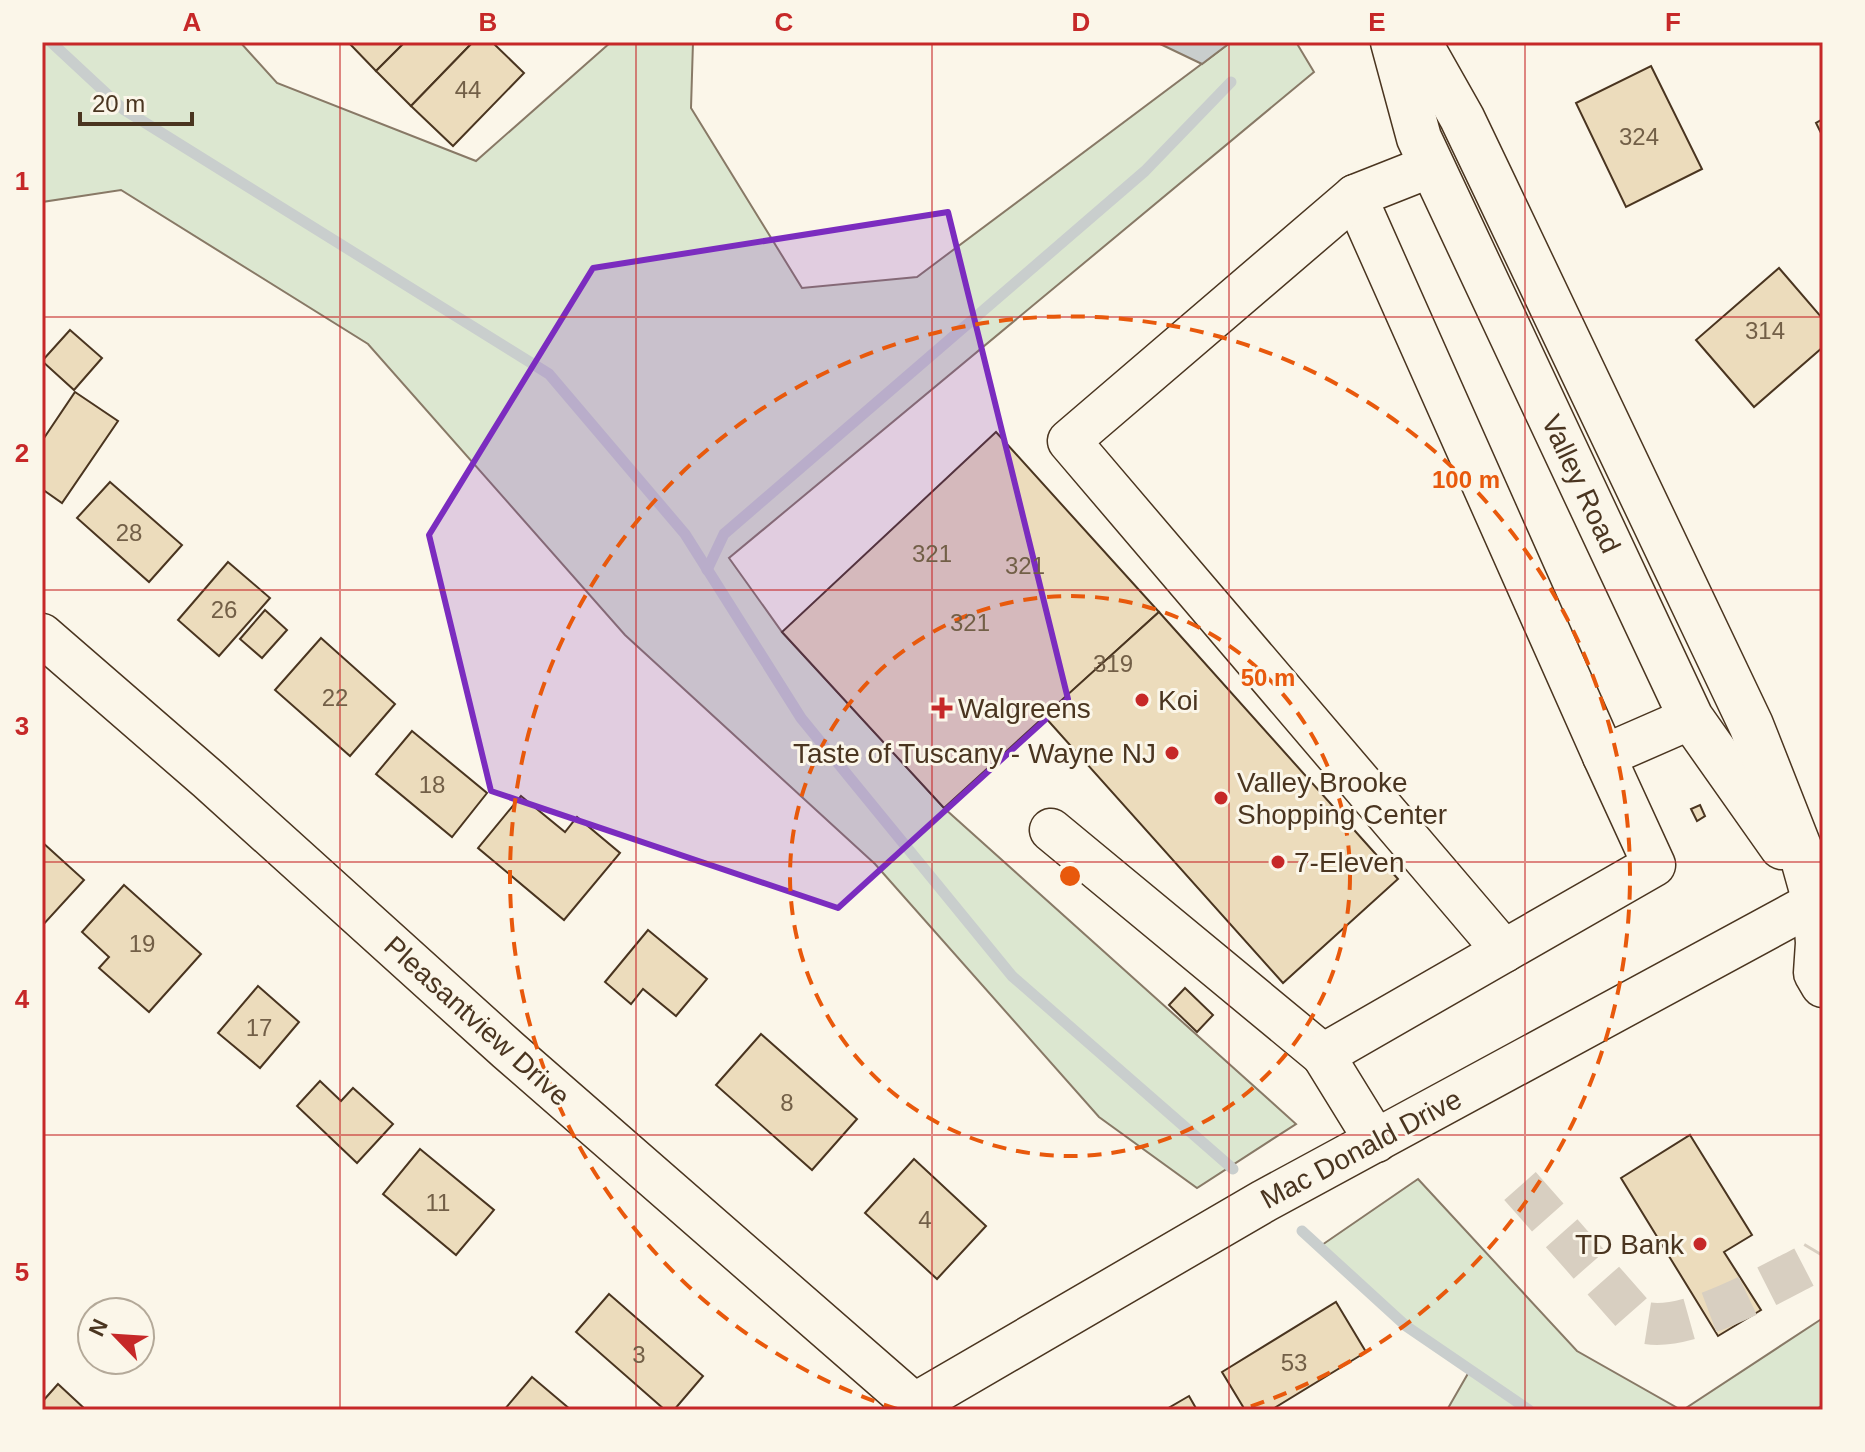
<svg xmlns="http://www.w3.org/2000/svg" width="1865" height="1452" font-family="Arial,sans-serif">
  <rect width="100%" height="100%" fill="#fbf6e9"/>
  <!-- green -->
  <g fill="#dce7d0" stroke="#887966" stroke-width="2">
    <path d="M42,42H240L277,83L476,161L611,42H693L691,108L802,288L917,277L1231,42H1296L1314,72L729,558L782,632L944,808L1296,1124L1197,1188L1099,1117L875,864L625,635L368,344L121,190L42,202Z"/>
    <path d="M1418,1179L1577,1351L1681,1410H1447L1470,1370L1406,1326L1319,1247Z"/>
    <path d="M1823,1318V1405L1815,1410H1683Z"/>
  </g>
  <!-- water -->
  <path fill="#c9cecd" stroke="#887966" stroke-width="2" d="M1156,42H1231L1202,64Z"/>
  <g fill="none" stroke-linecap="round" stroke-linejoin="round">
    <!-- stream -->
    <g stroke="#c9cecd" stroke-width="11">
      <path d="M51,42L123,109L549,374L685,534L801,718L1012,976L1233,1169"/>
      <path d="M707,570L724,534L1145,171L1231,82"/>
      <path d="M1302,1231L1406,1326L1529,1410"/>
    </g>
  </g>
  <!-- building -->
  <g fill="#ecdcbc" stroke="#4a3520" stroke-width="2">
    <path d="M348,42H405L376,71Z"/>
    <path d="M405,42H473L411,106L376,71Z"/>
    <path d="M473,42H492L524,73L453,146L411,106Z"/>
    <path d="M1651,66L1702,169L1626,207L1576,103Z"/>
    <path d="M1823,119V137L1816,123Z"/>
    <path d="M1779,268L1823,319V347L1754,407L1696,340Z"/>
    <path d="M70,330L102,358L74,390L42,361Z"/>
    <path d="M75,392L118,421L62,503L42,489V441Z"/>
    <path d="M996,432L1159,612L944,808L782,632Z"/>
    <path d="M110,482L182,545L149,582L77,518Z"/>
    <path d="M228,562L270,598L219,656L178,620Z"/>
    <path d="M265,610L287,630L262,658L240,639Z"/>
    <path d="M1159,612L1398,879L1283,983L1044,716Z"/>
    <path d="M321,638L395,704L350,756L275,690Z"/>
    <path d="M412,731L487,793L452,837L376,774Z"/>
    <path d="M521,796L565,832L577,817L620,853L564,920L478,848Z"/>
    <path d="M1700,805L1705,816L1697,821L1691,809Z"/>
    <path d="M42,842L84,880L42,926Z"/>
    <path d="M124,885L201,954L149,1012L99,968L109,957L82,932Z"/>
    <path d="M648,930L707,979L676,1016L643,989L631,1004L605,982Z"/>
    <path d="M258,986L299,1022L260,1068L218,1033Z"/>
    <path d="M1185,988L1213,1015L1197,1032L1169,1005Z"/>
    <path d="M761,1034L857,1119L812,1170L716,1085Z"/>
    <path d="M320,1081L341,1101L353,1088L393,1124L357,1163L297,1106Z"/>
    <path d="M1690,1135L1752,1235L1724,1252L1761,1310L1718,1336L1621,1178Z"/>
    <path d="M420,1149L494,1210L456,1255L383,1194Z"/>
    <path d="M914,1159L986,1226L937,1279L865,1213Z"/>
    <path d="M609,1294L703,1376L674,1410H665L576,1332Z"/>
    <path d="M1336,1302L1366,1352L1271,1410H1245L1222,1372Z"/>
    <path d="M532,1377L571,1410H504Z"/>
    <path d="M58,1384L86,1410H42V1402Z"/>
    <path d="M1189,1396L1197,1410H1165Z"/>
  </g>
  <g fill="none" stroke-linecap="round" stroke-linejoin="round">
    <!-- minor-tunnel -->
    <path stroke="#d8cfc1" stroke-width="42" stroke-dasharray="42 21" stroke-linecap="butt" d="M1520,1186L1639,1321C1682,1338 1778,1279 1820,1259L1823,1254"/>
    <defs>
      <g id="minor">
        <path d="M1355,196L1604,756"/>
        <path d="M42,635L208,779L508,1050L915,1405"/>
        <path d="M1051,830L1323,1055"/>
        <path d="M1504,951L1654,865L1604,756L1691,718"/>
        <path d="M1376,1141L1323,1055L1504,951L1069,441L1355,196L1431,166"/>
        <path d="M905,1410L1264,1201L1823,898"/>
      </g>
      <g id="major">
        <path d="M1393,42L1419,138L1691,718L1782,847"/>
        <path d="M1419,42L1462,118L1495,187L1751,725L1801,852L1815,902L1818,943L1816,973L1823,985"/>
      </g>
    </defs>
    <!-- minor casing -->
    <use href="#minor" stroke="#4a3520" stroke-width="45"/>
    <!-- major casing -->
    <use href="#major" stroke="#4a3520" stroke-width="47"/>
    <!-- minor -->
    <use href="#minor" stroke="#fbf6e9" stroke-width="42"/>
    <!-- major -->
    <use href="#major" stroke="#fbf6e9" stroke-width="44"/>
  </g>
  <!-- marked area -->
  <path fill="#7b2cbf" fill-opacity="0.2" stroke="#7b2cbf" stroke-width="6" stroke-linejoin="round" d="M948,212L1068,699L838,908L491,791L429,535L593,268Z"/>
  <!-- grid -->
  <path fill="none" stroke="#c62828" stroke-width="2" stroke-opacity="0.55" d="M340,42V1410M636,42V1410M932,42V1410M1229,42V1410M1525,42V1410M42,317H1823M42,590H1823M42,862H1823M42,1135H1823"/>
  <!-- distance rings -->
  <g fill="none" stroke="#e8590c" stroke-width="4" stroke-dasharray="14 10">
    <circle cx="1070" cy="876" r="280"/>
    <path d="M897 1409A560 560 0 1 1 1243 1409"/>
  </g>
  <!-- markers -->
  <g fill="#c62828" stroke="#fbf6e9" stroke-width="3">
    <circle cx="1142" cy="700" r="8"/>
    <path d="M938 696h8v8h8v8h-8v8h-8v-8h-8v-8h8z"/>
    <circle cx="1172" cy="753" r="8"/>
    <circle cx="1221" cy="798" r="8"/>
    <circle cx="1278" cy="862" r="8"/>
    <circle cx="1700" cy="1244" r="8"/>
  </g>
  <g text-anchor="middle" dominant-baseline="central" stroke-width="6" stroke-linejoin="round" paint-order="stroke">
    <!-- number labels -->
    <g font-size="24" fill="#725f47">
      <text x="468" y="89">44</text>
      <text x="1639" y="136">324</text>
      <text x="1765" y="330">314</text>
      <text x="129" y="532">28</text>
      <text x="932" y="553">321</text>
      <text x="1025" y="565">321</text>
      <text x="224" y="609">26</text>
      <text x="970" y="622">321</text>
      <text x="1113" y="663">319</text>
      <text x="335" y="697">22</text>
      <text x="432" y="784">18</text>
      <text x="142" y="943">19</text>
      <text x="259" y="1027">17</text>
      <text x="787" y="1102">8</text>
      <text x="438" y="1202">11</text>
      <text x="925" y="1219">4</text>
      <text x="639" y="1354">3</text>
      <text x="1294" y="1362">53</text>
    </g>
    <!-- street labels -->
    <g font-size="28" fill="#4a3520" stroke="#fbf6e9">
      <text transform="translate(1581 484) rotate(65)">Valley Road</text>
      <text transform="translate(477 1021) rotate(42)">Pleasantview Drive</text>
      <text transform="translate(1361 1149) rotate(-28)">Mac Donald Drive</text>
    </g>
    <!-- poi labels -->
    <g font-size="28" fill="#4a3520" stroke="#fbf6e9" text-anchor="start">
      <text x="1158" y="700">Koi</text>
      <text x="958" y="708">Walgreens</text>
      <text x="1156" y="753" text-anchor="end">Taste of Tuscany - Wayne NJ</text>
      <text x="1237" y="782">Valley Brooke<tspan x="1237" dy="32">Shopping Center</tspan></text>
      <text x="1294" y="862">7-Eleven</text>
      <text x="1684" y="1244" text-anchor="end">TD Bank</text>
    </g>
  </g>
  <circle cx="1070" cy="876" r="12" fill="#e8590c" stroke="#fbf6e9" stroke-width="4"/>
  <g font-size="24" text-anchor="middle" font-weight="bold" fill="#e8590c" stroke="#fbf6e9" stroke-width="6" stroke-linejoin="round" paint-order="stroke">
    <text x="1466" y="488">100 m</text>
    <text x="1268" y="686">50 m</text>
  </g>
  <!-- border -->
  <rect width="1865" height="1452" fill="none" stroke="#fbf6e9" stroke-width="88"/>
  <!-- north arrow -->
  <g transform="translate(116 1336) rotate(295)"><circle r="38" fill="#fbf6e9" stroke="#b4a999" stroke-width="2"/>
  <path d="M0-6L14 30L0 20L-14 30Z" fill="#c62828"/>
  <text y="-12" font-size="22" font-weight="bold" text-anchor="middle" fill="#4a3520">N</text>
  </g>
  <!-- scale -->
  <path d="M80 112v12h112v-12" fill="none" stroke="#4a3520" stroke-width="4"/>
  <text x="92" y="112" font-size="24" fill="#4a3520" stroke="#fbf6e9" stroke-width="6" paint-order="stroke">20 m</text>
  <rect x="44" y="44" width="1777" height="1364" fill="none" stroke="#c62828" stroke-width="3"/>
  <g font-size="26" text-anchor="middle" font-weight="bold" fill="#c62828">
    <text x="192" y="31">A</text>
    <text x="488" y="31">B</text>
    <text x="784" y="31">C</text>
    <text x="1081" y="31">D</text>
    <text x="1377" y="31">E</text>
    <text x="1673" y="31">F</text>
    <text x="22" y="190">1</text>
    <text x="22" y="462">2</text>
    <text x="22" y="735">3</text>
    <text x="22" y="1008">4</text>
    <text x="22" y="1281">5</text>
  </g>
</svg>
